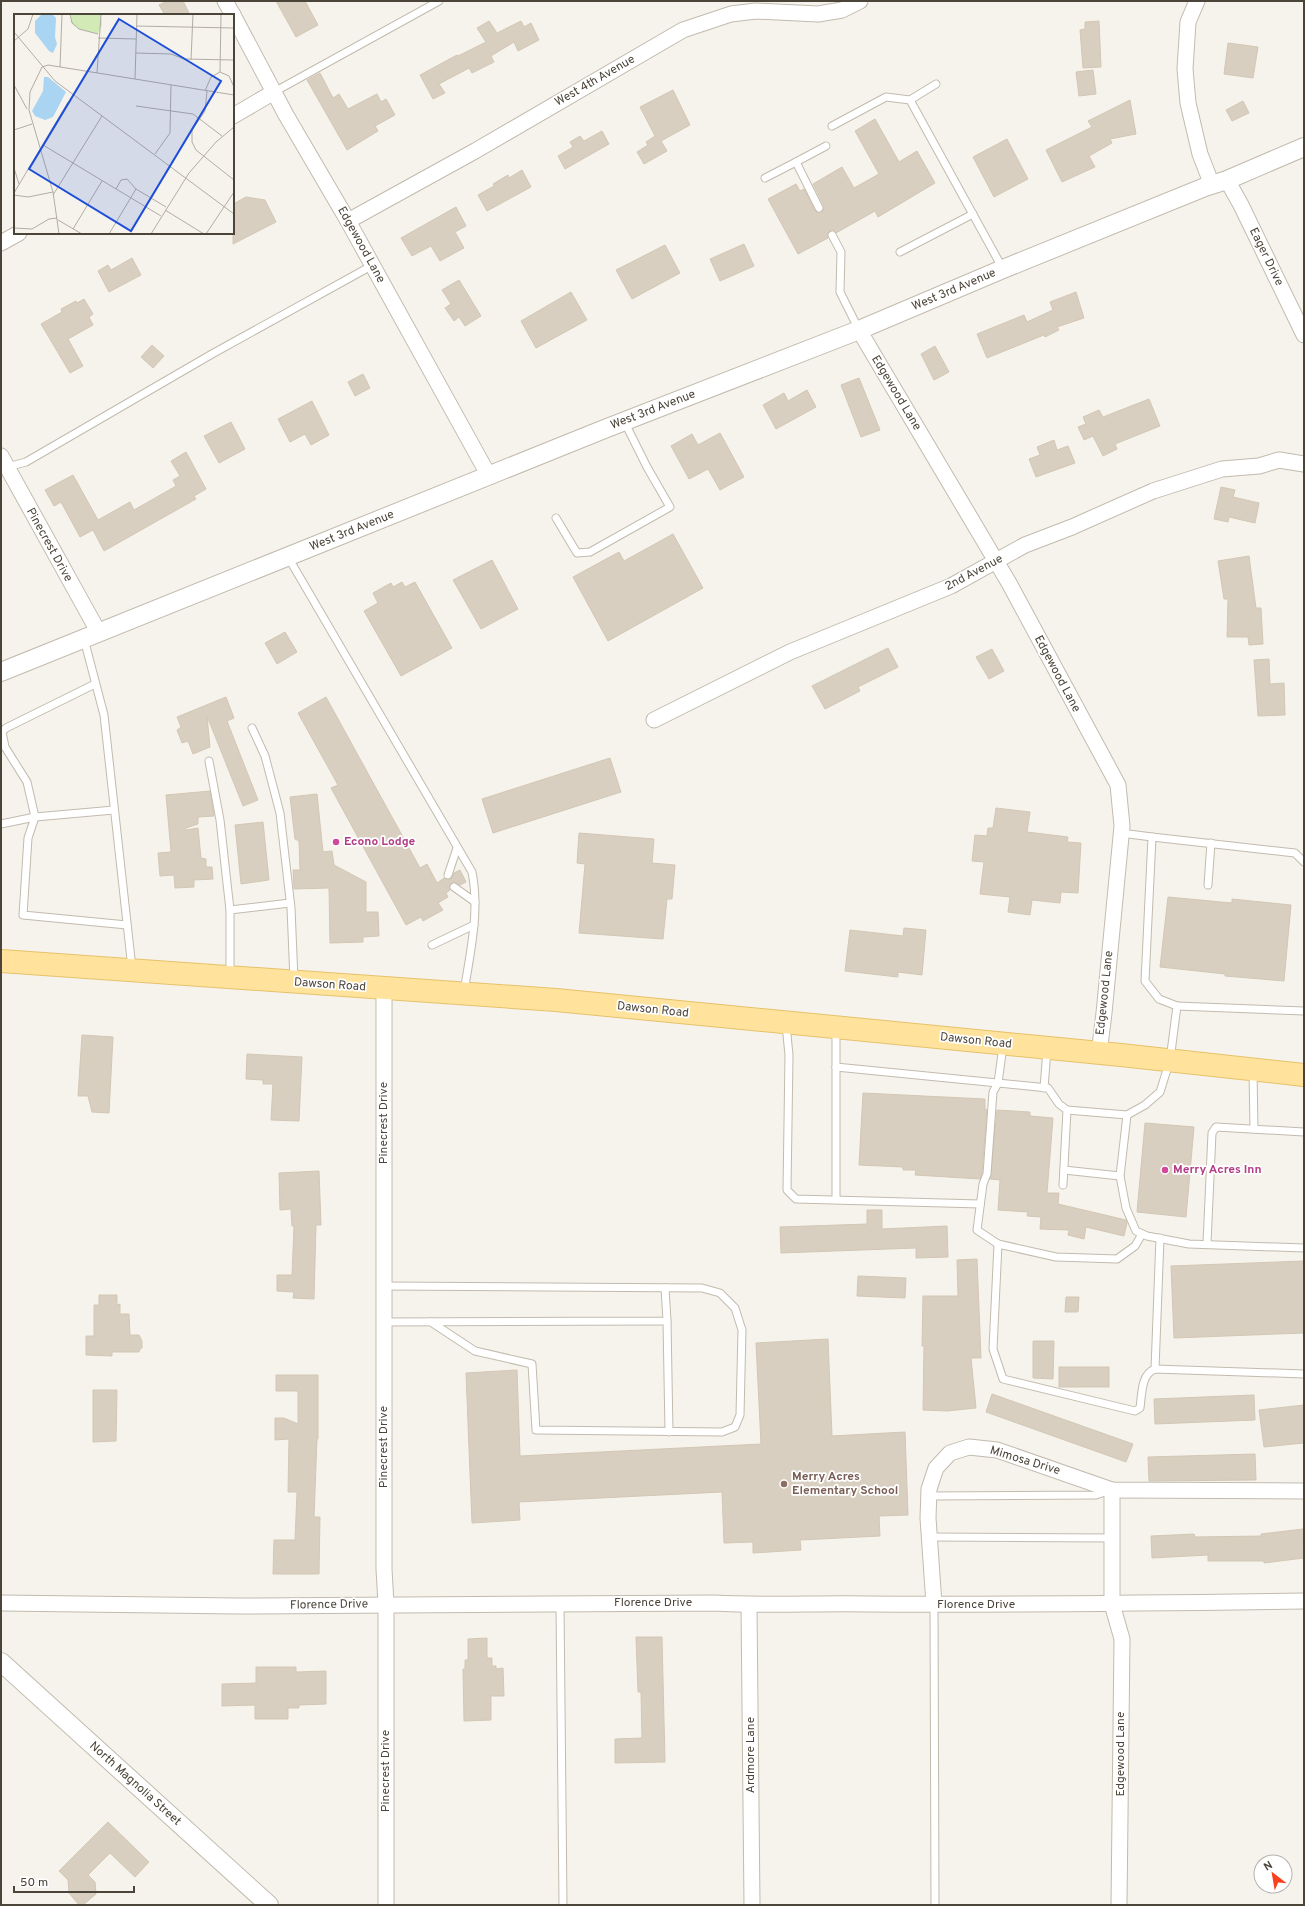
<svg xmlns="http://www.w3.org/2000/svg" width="1305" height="1906" font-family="Overpass,sans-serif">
  <rect width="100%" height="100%" fill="#f6f3ec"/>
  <!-- building -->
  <g fill="#d8cfc1" stroke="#d3c7b4">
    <path d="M167,1H183L190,15H165L159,5Z"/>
    <path d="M276,1H305L318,25L296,37Z"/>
    <path d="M489,21L497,33L521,21L524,27L531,23L539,40L518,51L514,42L491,56L494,62L472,73L469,68L439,84L445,93L433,99L420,75L457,55L458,56L486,42L477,28Z"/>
    <path d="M1099,21L1101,67L1083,68L1080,30L1085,29V22Z"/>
    <path d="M1228,43L1258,47L1253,78L1224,74Z"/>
    <path d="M1093,70L1096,94L1079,96L1076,72Z"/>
    <path d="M320,73L333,98L339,94L348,109L377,94L381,102L386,99L395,115L375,126L378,131L347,150L307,80Z"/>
    <path d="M673,90L690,125L661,141L667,151L644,164L637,152L648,145L646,142L655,136L640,107Z"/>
    <path d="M1130,100L1136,134L1110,139L1112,143L1089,156L1095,167L1062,182L1046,150L1092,127L1088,121Z"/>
    <path d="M1243,101L1249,113L1232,121L1226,110Z"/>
    <path d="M875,119L899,162L917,151L935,183L878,217L875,211L836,233L830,230L828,233V238L798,254L768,199L796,184L800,191L804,189L815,211L821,213L823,210L824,206L813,184L842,167L854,188L879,174L855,131Z"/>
    <path d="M602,131L609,144L565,169L558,156L573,147L570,142L580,136L584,141Z"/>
    <path d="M1007,139L1028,179L994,197L973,157Z"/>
    <path d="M522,170L531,187L487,211L478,195L494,186L493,184L508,175L509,178Z"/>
    <path d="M246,197L265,200L276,222L233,244V204Z"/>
    <path d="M456,207L466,226L455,232L464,248L440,261L431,246L412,256L401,238Z"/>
    <path d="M744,244L754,266L720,281L710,259Z"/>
    <path d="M665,245L680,273L632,299L616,270Z"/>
    <path d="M132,258L141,275L109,292L98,271L108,265L111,270Z"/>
    <path d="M459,280L481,316L465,326L459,317L454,321L445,308L451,304L442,290Z"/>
    <path d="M571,292L587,320L536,348L521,321Z"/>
    <path d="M1076,292L1084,318L1057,327L1059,330L1045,337L1044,335L987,358L977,334L1024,315L1027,322L1053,310L1050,302Z"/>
    <path d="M84,299L93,314L89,317L93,325L68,339L83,366L70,373L41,324L62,312L61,309L76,301L77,303Z"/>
    <path d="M152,345L164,356L153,368L141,357Z"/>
    <path d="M935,346L949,372L934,380L921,354Z"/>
    <path d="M363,374L370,388L355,396L348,382Z"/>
    <path d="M859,378L880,430L861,437L841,385Z"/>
    <path d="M807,390L816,407L776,429L763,405L784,393L788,401Z"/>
    <path d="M1149,399L1160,426L1115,444L1117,449L1103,456L1093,436L1084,440L1078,427L1086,424L1083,417L1099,410L1103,417Z"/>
    <path d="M312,401L329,435L311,445L305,434L290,442L278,419Z"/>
    <path d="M231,422L245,449L219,463L204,436Z"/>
    <path d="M720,433L744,477L720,490L708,469L689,479L671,446L692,434L698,445Z"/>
    <path d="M1054,440L1057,450L1068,446L1075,463L1036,477L1029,459L1040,455L1037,447Z"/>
    <path d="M186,452L206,489L194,496L196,499L104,551L93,530L80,537L61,502L54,506L45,490L73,475L98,520L130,502L134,510L176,486L173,480L180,476L171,461Z"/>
    <path d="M1221,487L1235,490L1233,497L1259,503L1255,523L1229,517L1228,522L1214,519Z"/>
    <path d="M673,534L703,588L608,641L573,577L619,552L624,561Z"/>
    <path d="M1249,556L1256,608H1261L1263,644L1249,645L1248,637H1227L1228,599H1224L1218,561Z"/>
    <path d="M492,560L518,609L481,629L453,580Z"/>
    <path d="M402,582L405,587L415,582L452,648L401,676L364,611L378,603L373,593L391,583L393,587Z"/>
    <path d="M285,632L297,652L277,664L265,643Z"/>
    <path d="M888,648L898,667L858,687L860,691L825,709L812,686Z"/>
    <path d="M992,649L1004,671L989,679L976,657Z"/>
    <path d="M1269,659L1270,684L1284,683L1285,715L1258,716L1254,660Z"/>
    <path d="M226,697L234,718L227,721L258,800L243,806L207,716L210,747L193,754L188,741L182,743L177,730L181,727L177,717Z"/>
    <path d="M326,697L420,868L427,864L437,883L444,878L451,879L454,873L460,870L466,882L460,885L455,882L450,884V890L446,893L448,897L438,903L443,910L423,921L421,917L406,925L331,788L338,785L298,713Z"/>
    <path d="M610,758L621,792L493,833L482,799Z"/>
    <path d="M210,791L214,816L198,817V824L186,828V830L198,828L201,858L206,859V867H212L213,879L194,880V887L175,888L174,875L160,876L158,853L171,852L166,795Z"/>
    <path d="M317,794L323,852L332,851L334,865L366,882V912H378L379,936L363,937V942L330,943L329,888L294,889L293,870H300L299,841L295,839L290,797Z"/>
    <path d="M996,808L1030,812L1027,832L1068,837L1067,842L1081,843L1078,893L1061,892L1060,903L1032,900L1030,915L1008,912L1010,897L980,894L984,862L972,861L975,835L987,836L988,828H993Z"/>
    <path d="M263,822L269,880L241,884L235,825Z"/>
    <path d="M579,833L654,839L652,863L675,865L672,899H667L663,939L579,933L585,864L577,863Z"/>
    <path d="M1168,897L1232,903V899L1291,905L1284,981L1225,976V974L1160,967Z"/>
    <path d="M904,928L926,930L922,975L898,972V977L845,971L850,930L903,936Z"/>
    <path d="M82,1035L113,1037L109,1113L92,1112L88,1096H78Z"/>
    <path d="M247,1054L302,1057L299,1121L271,1120L273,1084H263V1080L246,1079Z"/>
    <path d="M863,1093L985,1099V1109L987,1110L982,1173L980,1179L915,1175L916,1170H903V1167L859,1165Z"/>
    <path d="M997,1110L1030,1112V1116L1053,1118L1047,1193H1059L1058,1204L1126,1220L1127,1223L1124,1236L1086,1227L1084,1239L1068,1235L1069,1230L1040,1229L1041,1217L1027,1216L1028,1212L998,1210L1000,1180L990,1179Z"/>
    <path d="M1145,1123L1194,1127L1186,1217L1137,1212Z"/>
    <path d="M319,1171L321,1225H316L314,1299L293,1298L294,1292L277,1291V1275H292L294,1226H292L291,1209L280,1210L279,1173Z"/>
    <path d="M867,1210H882V1229L947,1226L948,1257L916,1258V1248L781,1253L780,1227L867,1224Z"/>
    <path d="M977,1259L981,1358H971L976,1408L947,1411L923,1410L924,1346H922L923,1296H958L957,1260Z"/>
    <path d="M1304,1261V1333L1174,1338L1171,1266Z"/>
    <path d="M858,1276L906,1278L905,1298L857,1296Z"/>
    <path d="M99,1295H117V1305L120,1304V1314H129L130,1335H139L142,1341V1348L140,1349L139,1352H112V1356L86,1355V1336H94V1305H99Z"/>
    <path d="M1066,1297H1079L1078,1312H1065Z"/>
    <path d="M828,1339L832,1436L905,1432L908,1515L879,1516L880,1536L800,1540L801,1550L753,1553V1542L724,1543L722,1492L519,1502L520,1520L472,1523L466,1373L517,1370L520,1456L761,1444L756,1343Z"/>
    <path d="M1033,1341H1054L1053,1379L1033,1378Z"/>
    <rect x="1059" y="1367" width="50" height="20"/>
    <path d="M276,1375H318V1439H317L314,1517H320L319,1574H273L274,1540H295L297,1492H288L289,1439L275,1440V1418H284L298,1424V1391H276Z"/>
    <path d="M93,1390H117L116,1441L93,1442Z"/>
    <path d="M992,1394L1133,1444L1126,1462L986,1412Z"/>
    <path d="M1254,1395L1255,1420L1155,1424L1154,1399Z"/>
    <path d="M1304,1405V1443L1264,1447L1259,1410Z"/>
    <path d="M1255,1454L1256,1480L1149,1481L1148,1457Z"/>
    <path d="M1303,1529L1304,1558L1264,1563V1561H1208V1555L1152,1558L1151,1536L1194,1534L1195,1537L1261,1536V1534Z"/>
    <path d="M636,1637H662L665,1762L615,1763V1739L642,1738L641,1692H638Z"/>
    <path d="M487,1638V1658H492V1666H496V1669L503,1668L504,1696H491V1720L464,1721L463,1669H465V1660H468V1639Z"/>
    <path d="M256,1667H296V1672L326,1671V1704L299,1705V1708H288V1719H255V1705L222,1706V1684L256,1683Z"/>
    <path d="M108,1822L149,1862L135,1877L110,1853L88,1875L95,1882L96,1894L83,1905H79L69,1893L68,1880L59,1871Z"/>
  </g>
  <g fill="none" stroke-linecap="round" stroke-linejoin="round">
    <defs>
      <g id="service">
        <path d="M274,92L439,1"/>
        <path d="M910,100L936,84"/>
        <path d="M832,126L886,97L910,100L1003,269"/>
        <path d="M796,162L826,146"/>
        <path d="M765,178L796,162L819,208"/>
        <path d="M832,235L841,252L840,292L859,330"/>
        <path d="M900,252L973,214"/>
        <path d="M7,467L26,462L212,354L373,265"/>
        <path d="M556,518L577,553L590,552L670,507L647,467L624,421"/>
        <path d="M288,557L472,872C480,912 470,953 464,992"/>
        <path d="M84,639L104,715L132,968"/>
        <path d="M95,684L6,728L2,732L5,747L27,782L35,817L28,838L23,915L127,925"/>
        <path d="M252,728L265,756L280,813L291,908L294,980"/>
        <path d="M209,761L220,820L230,910"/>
        <path d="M1,824L35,817L114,810"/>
        <path d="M1152,837L1295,853L1304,862"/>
        <path d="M448,875L457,848"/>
        <path d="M1208,885L1211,843"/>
        <path d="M454,887L475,902"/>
        <path d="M432,945L474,925"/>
        <path d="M230,975V910L290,903"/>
        <path d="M1177,1006L1304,1011"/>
        <path d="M786,1025L789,1055L787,1190L796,1199L980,1204"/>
        <path d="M836,1030V1199"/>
        <path d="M1003,1046L998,1083L993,1092L987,1174L983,1184L977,1230L998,1244L993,1349L1003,1379L1135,1411L1140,1408C1142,1394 1141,1374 1155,1369L1304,1374"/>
        <path d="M836,1067L1048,1088L1059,1104L1067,1110L1063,1185"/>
        <path d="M1253,1071L1254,1129"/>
        <path d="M1044,1088L1047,1050"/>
        <path d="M1067,1110L1127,1115L1145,1105L1160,1092L1170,1060L1177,1006L1159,999L1145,981L1152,837L1121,833"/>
        <path d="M1064,1170L1120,1176L1126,1208L1136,1231L1147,1236L1189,1244L1304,1248"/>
        <path d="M1120,1176L1127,1115"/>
        <path d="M1207,1243L1212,1133L1216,1127L1304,1132"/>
        <path d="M998,1244L1056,1257L1117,1259L1135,1246L1142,1234"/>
        <path d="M384,1286L702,1288L720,1293L735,1308L742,1330L740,1415L735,1427L722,1432L536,1430L532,1364L475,1351L431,1322"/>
        <path d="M667,1321L669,1432"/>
        <path d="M384,1322L667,1321L665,1288"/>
        <path d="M1155,1369L1160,1238"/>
        <path d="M929,1496L1096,1495L1108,1491"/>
        <path d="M929,1537L1112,1538"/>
        <path d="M560,1603L563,1905"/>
        <path d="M934,1604L935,1905"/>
      </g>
      <g id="minor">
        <path d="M225,1L233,15"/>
        <path d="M1197,1L1188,22L1185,69L1188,103L1200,154L1212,185"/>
        <path d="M233,15L286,115L348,221L489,476"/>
        <path d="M233,116L274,92"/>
        <path d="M1227,180L1241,205L1304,335"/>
        <path d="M348,221L475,151L683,30L731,14L756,11L818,14L842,10L860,1"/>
        <path d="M1,243L19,233"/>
        <path d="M859,330L1009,583L1118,785L1122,826L1104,1013L1099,1054"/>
        <path d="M1,456L99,633"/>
        <path d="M654,720L790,652L951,586L1025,545L1072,527L1153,491L1222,469L1259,466L1279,460L1304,464"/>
        <path d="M384,989V1569L386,1604V1905"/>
        <path d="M1112,1490V1604L1122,1639L1119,1905"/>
        <path d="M1,1603L238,1606L714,1603C765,1606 817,1603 868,1604C1013,1605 1159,1603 1304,1601"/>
        <path d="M934,1604L928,1518L929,1489L936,1468L950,1453L969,1447L997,1450L1112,1490L1304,1491"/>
        <path d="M749,1605L752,1905"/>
      </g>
      <g id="tertiary">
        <path d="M1,672L607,428L859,330L1003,269L1205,187L1227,180L1304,147"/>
        <path d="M1,1662L269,1905"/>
      </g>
      <path id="primary" d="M1,961L556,1000L1121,1055L1304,1075"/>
    </defs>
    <!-- service casing -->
    <use href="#service" stroke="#c2bbae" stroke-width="9"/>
    <!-- minor casing -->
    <use href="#minor" stroke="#c2bbae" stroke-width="17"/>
    <!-- tertiary casing -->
    <use href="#tertiary" stroke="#c2bbae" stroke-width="20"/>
    <!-- primary casing -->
    <use href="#primary" stroke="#e6c16a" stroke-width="24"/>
    <!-- service -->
    <use href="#service" stroke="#fff" stroke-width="7"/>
    <!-- minor -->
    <use href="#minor" stroke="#fff" stroke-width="15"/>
    <!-- tertiary -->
    <use href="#tertiary" stroke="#fff" stroke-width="18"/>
    <!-- primary -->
    <use href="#primary" stroke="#ffe39c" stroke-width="22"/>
  </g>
  <!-- markers -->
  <g fill="#d1479c" stroke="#fff" stroke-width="1.5">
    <circle cx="336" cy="842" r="4"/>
    <circle cx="1165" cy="1170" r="4"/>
  </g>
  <circle fill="#8d6e63" stroke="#fff" stroke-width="1.5" cx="784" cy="1484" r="4"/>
  <g text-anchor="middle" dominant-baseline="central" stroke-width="3.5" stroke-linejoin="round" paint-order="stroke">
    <!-- street labels -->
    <g font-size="12" fill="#4b4439" stroke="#fff">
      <text transform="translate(595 81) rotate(-30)">West 4th Avenue</text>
      <text transform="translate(361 245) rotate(61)">Edgewood Lane</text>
      <text transform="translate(1266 257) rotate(64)">Eager Drive</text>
      <text transform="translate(954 290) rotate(-23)">West 3rd Avenue</text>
      <text transform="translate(896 393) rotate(59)">Edgewood Lane</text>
      <text transform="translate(653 410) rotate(-21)">West 3rd Avenue</text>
      <text transform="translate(352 531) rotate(-22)">West 3rd Avenue</text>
      <text transform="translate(49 545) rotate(61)">Pinecrest Drive</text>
      <text transform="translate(974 573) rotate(-28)">2nd Avenue</text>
      <text transform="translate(1057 674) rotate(62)">Edgewood Lane</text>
      <text transform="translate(330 985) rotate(4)">Dawson Road</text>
      <text transform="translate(1105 993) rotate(-84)">Edgewood Lane</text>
      <text transform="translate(653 1010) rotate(6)">Dawson Road</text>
      <text transform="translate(976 1041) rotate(6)">Dawson Road</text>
      <text transform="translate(384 1123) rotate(-90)">Pinecrest Drive</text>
      <text transform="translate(384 1447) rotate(-90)">Pinecrest Drive</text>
      <text transform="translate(1025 1461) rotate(17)">Mimosa Drive</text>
      <text x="653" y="1603">Florence Drive</text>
      <text transform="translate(329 1605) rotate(-1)">Florence Drive</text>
      <text x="976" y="1605">Florence Drive</text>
      <text transform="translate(1121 1754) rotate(-90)">Edgewood Lane</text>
      <text transform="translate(751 1755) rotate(-90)">Ardmore Lane</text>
      <text transform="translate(386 1771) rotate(-90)">Pinecrest Drive</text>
      <text transform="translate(135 1784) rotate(42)">North Magnolia Street</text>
    </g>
    <!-- hotel labels -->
    <g font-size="12" font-weight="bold" fill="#b23c85" stroke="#fff" text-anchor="start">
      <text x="344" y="842">Econo Lodge</text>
      <text x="1173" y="1170">Merry Acres Inn</text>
    </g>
    <!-- education labels -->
    <g font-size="12" font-weight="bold" fill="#785e54" stroke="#fff" text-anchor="start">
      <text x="792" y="1477">Merry Acres<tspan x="792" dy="14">Elementary School</tspan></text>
    </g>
  </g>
  <!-- overview -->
  <g transform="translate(14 14)">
    <rect width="220" height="220" fill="#f6f3ec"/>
    <path d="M57,0H87L88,11L84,20L65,15L58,9Z" fill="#d2eab5"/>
    <path d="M28,0H38L42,4L41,23L43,30L39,39L35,37L21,19V7ZM30,63H34L52,78L39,103L31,106L21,102L18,97L29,77Z" fill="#a9d4f2"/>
    <path fill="none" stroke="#b2ada4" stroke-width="1" d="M56,0L58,9L65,15L84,20M122,12L220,14M0,18L41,67L220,200M84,24L122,25M0,27L14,15L19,0M122,39L157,40L170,45L220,46M177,46L179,0M46,53L48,0M206,58L207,0M83,59L87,0M121,65L123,0M0,71L13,95M191,77L197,63L206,58L215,62L220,73M193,77L191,97L178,116V128L182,136L220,166M122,92L179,100L208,122M0,116L18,110M29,131L147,202M141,140L156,119L157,71M0,154L5,170M102,175L107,166L113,165L122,175L152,193M0,179L54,88M0,181L14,183L39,178M39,181L88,102M151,196L190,220M44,206L68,220M0,214L18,215L35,205L43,204M59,215L88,167M45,220L39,178L15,96L16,78L28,53L34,51L220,81M95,220L122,175M137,220L175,159L202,128L220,113M192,220L220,178"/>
    <path fill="#1d4ed8" fill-opacity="0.15" stroke="#1d4ed8" stroke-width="2" d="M105,5L207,67L117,217L15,155Z"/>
    <rect width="220" height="220" fill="none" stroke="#4b4439" stroke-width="2"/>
  </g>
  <!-- border -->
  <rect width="1305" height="1906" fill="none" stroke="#4b4439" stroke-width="4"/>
  <!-- north arrow -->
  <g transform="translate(1273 1874) rotate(329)"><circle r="19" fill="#ffffff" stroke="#b7b4b0"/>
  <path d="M0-3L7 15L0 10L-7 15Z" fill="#fc3f1d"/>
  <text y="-6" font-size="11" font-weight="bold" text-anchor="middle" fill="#4b4439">N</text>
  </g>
  <!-- scale -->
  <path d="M14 1886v6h120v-6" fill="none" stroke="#4b4439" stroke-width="2"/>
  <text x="20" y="1886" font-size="12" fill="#4b4439" stroke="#ffffff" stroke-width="3" paint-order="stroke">50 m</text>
</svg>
